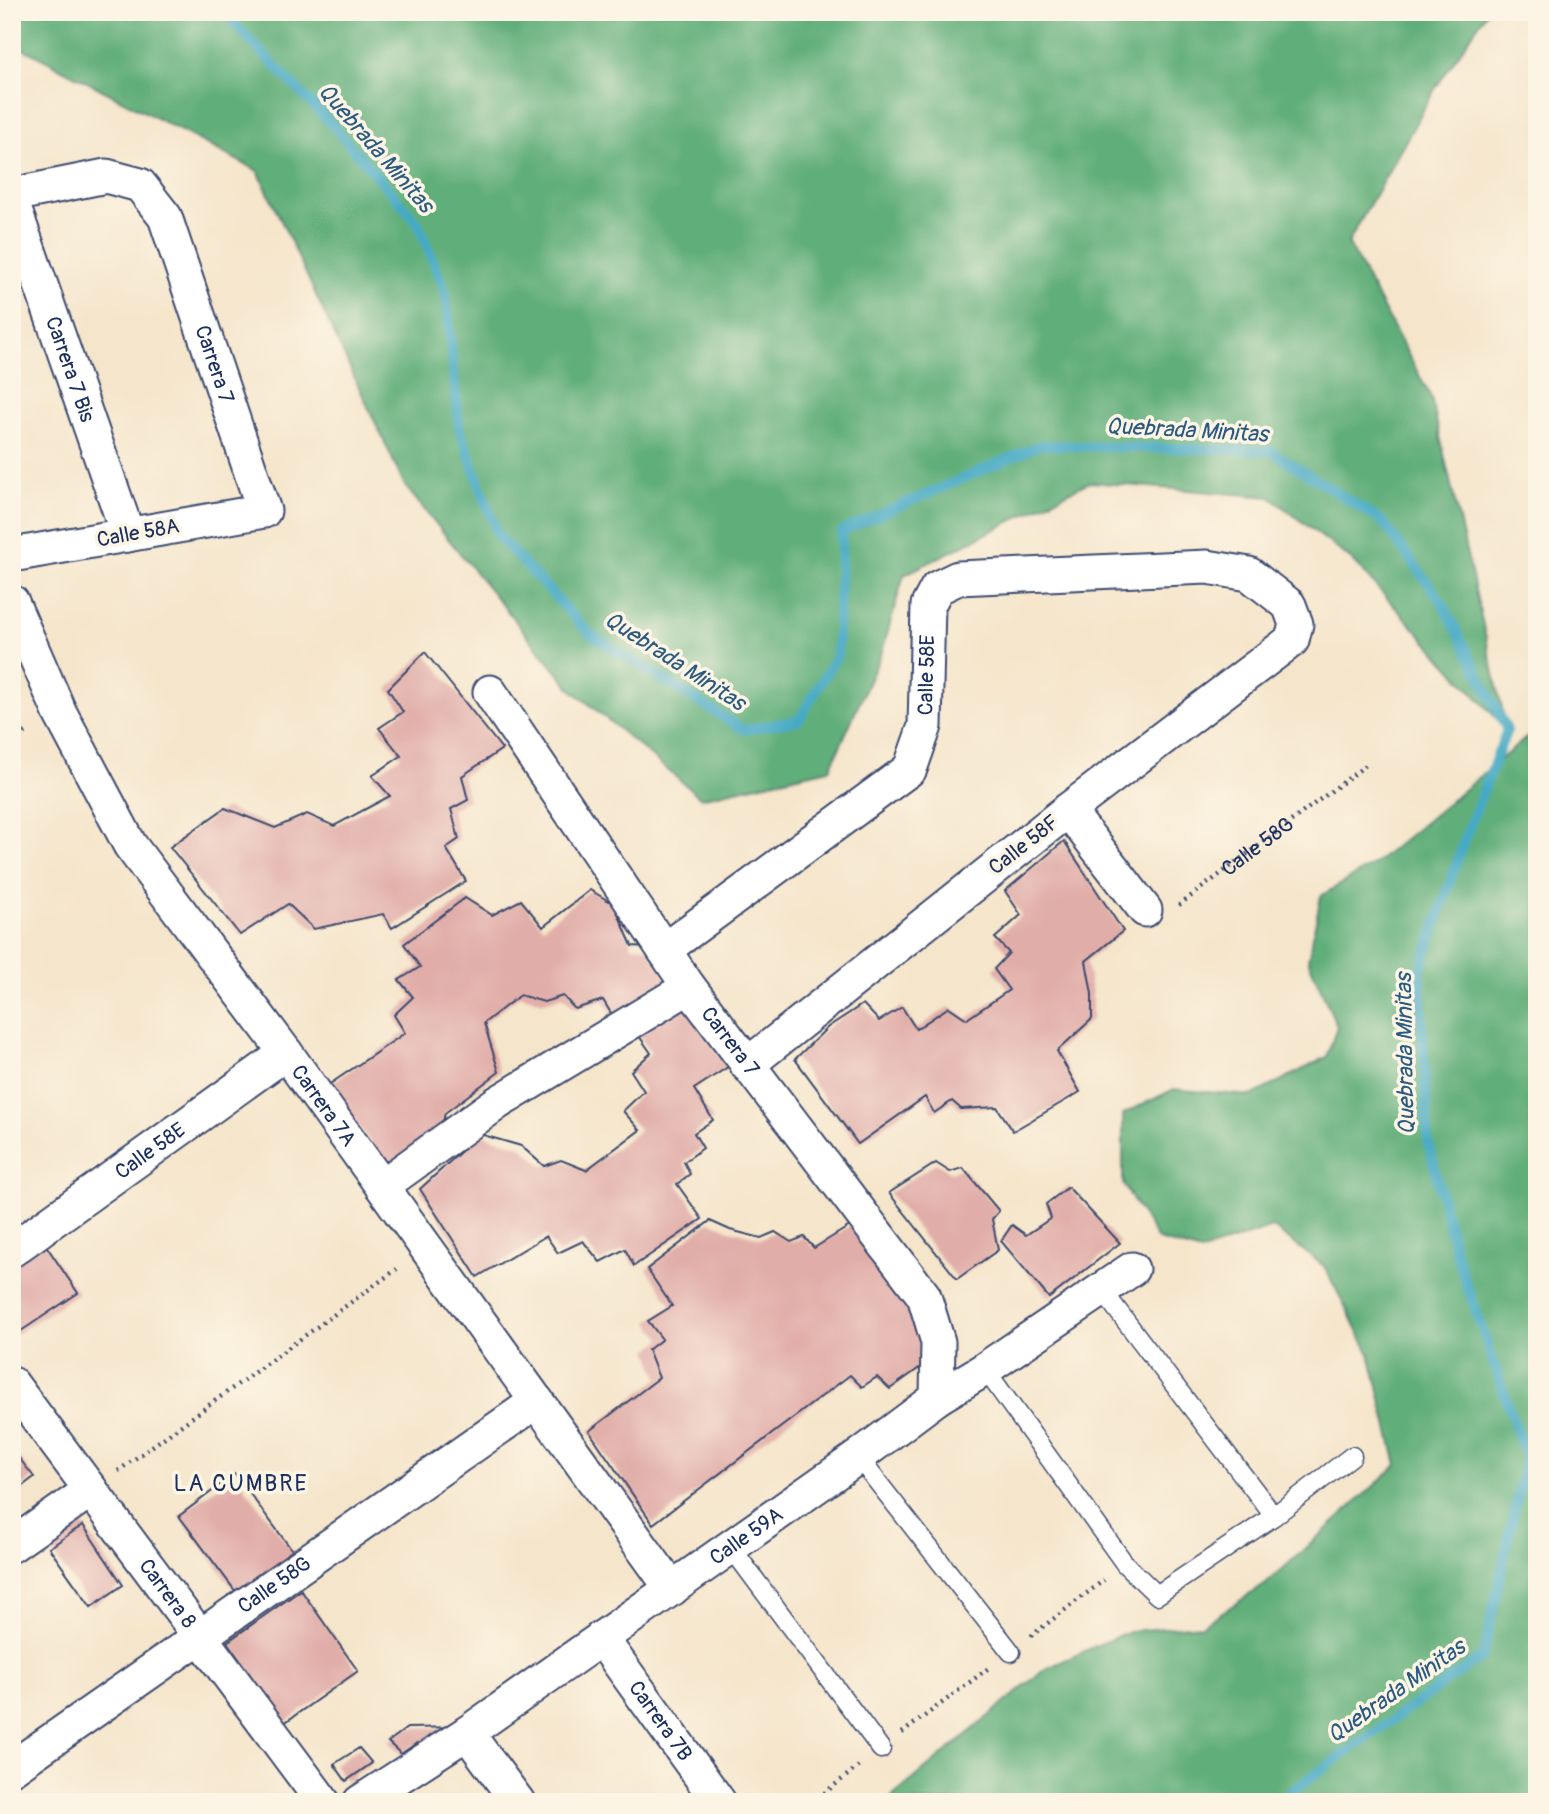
<svg xmlns="http://www.w3.org/2000/svg" width="1549" height="1814" font-family="Pangolin,sans-serif">
  <rect width="100%" height="100%" fill="#fcf5e5"/>
  <filter id="ink" filterUnits="userSpaceOnUse"><feTurbulence type="fractalNoise" baseFrequency=".0143" numOctaves="2"/><feDisplacementMap in="SourceGraphic" scale="14" xChannelSelector="R" yChannelSelector="G"/><feConvolveMatrix kernelMatrix="1 2 1 2 8 2 1 2 1" color-interpolation-filters="sRGB"/></filter>
  <filter id="wash" filterUnits="userSpaceOnUse"><feTurbulence type="fractalNoise" baseFrequency=".00686" numOctaves="4" result="noise"/><feDisplacementMap in="SourceGraphic" scale="28" xChannelSelector="R" yChannelSelector="G"/><feGaussianBlur stdDeviation="1.57" result="paint"/><feColorMatrix in="noise" values="0 0 0 0 0 0 0 0 0 0 0 0 0 0 0 0 0 1.4 0 .05"/><feComposite in="paint" operator="in"/></filter>
  <g filter="url(#wash)">
    <rect width="100%" height="100%" fill="#f5e5cb"/>
    <!-- forest -->
    <g fill="#60ae79" stroke="#3e6e6c" stroke-width="2">
      <path d="M12,12H1487L1435,89L1348,243L1431,397L1507,730L1353,561L1270,497L1089,482L904,575L882,652L830,769L701,798L571,689L405,486L258,171L12,43Z"/>
      <path d="M1537,729V1802H886L1045,1669L1129,1631L1202,1625L1266,1584L1397,1465L1370,1354L1324,1266L1272,1227L1201,1252L1158,1240L1123,1184V1114L1174,1089L1251,1096L1327,1057L1337,1026L1308,960L1321,896L1377,862Z"/>
    </g>
    <g fill="none" stroke-linecap="round" stroke-linejoin="round">
      <!-- stream -->
      <path stroke="#46aac5" stroke-width="10" d="M223,12L334,127L418,223L446,294L459,427L498,536L590,634L744,730L799,720L837,655L842,531L1040,445L1271,451L1382,521L1442,602L1507,730L1465,838L1420,972L1428,1141L1455,1251L1526,1457L1483,1656L1276,1802"/>
    </g>
    <g id="blocks">
      <!-- building -->
      <g fill="#e1ada9">
        <path d="M425,652L502,749L462,776L468,800L451,809L459,839L446,848L466,881L392,928L383,914L314,929L288,904L240,935L170,847L225,808L275,828L307,814L334,826L390,796L372,776L401,756L379,728L403,712L388,689Z"/>
        <path d="M1064,841L1123,931L1086,961L1092,994V1019L1057,1051L1080,1092L1013,1131L997,1107L961,1109L952,1101L934,1113L925,1097L858,1144L795,1059L828,1027L863,1004L879,1021L902,1007L916,1029L949,1007L967,1019L1009,990L994,969L1009,953L995,938L1021,915L1005,891Z"/>
        <path d="M590,890L614,904L632,946L648,947L676,982L615,1020L603,1000L575,1009L563,996L544,1002L520,995L484,1023L499,1072L445,1113L441,1131L390,1168L327,1086L405,1033L394,1015L413,997L399,980L420,967L404,944L465,898L492,915L521,900L543,927Z"/>
        <path d="M688,999L737,1061L694,1089L713,1120L694,1133L703,1148L684,1162L690,1174L677,1184L702,1219L634,1266L625,1249L600,1262L583,1241L558,1253L546,1236L477,1277L420,1189L480,1134L521,1146L544,1166L561,1160L586,1170L640,1130L623,1111L644,1091L631,1071L651,1053L637,1033Z"/>
        <path d="M936,1163L950,1172L963,1168L999,1211L992,1219L998,1250L957,1279L889,1193Z"/>
        <path d="M1068,1187L1120,1243L1049,1298L1001,1241L1012,1225L1026,1235L1051,1218L1046,1204Z"/>
        <path d="M710,1221L730,1230L761,1238L775,1232L791,1242L804,1237L814,1248L853,1224L903,1280L933,1342L922,1366L890,1389L877,1377L862,1387L850,1375L653,1524L589,1431L659,1378L648,1350L662,1339L648,1321L672,1306L647,1269Z"/>
        <path d="M43,1241L78,1293L12,1337V1262Z"/>
        <path d="M12,1449L34,1477L12,1494Z"/>
        <path d="M235,1474L298,1558L242,1600L179,1516Z"/>
        <path d="M83,1525L123,1585L91,1607L49,1548Z"/>
        <path d="M301,1590L358,1671L284,1723L227,1642Z"/>
        <path d="M461,1727L425,1754L417,1743L401,1754L388,1742L407,1728Z"/>
        <path d="M359,1748L372,1763L346,1781L334,1764Z"/>
      </g>
    </g>
  </g>
  <g filter="url(#ink)">
    <use href="#blocks" fill-opacity="0" stroke="#3c4a6e" stroke-width="2"/>
    <g fill="none" stroke-linecap="round" stroke-linejoin="round">
      <defs>
        <g id="lane">
          <path d="M1102,1290L1274,1516"/>
          <path d="M985,1369L1125,1564L1157,1595L1274,1516L1352,1456"/>
          <path d="M858,1457L1011,1652"/>
          <path d="M730,1546L881,1749"/>
        </g>
        <g id="street">
          <path id="s2" d="M12,195L106,176L140,185L165,217L264,511L12,555"/>
          <path id="s3" d="M12,202L128,535"/>
          <path id="s4" d="M12,602L60,713L130,845L286,1053L672,1589"/>
          <path id="s5" d="M490,692L689,987L924,1296L938,1342L937,1398"/>
          <path d="M1068,810L1145,910"/>
          <path id="s6" d="M664,950L910,769L925,726L928,605L937,588L958,578L1207,567L1249,574L1289,605L1296,624L1292,640L1068,810L747,1065"/>
          <path d="M382,1186L497,1103L689,987"/>
          <path id="s7" d="M12,1250L286,1053"/>
          <path id="s8" d="M12,1384L323,1802"/>
          <path d="M12,1545L91,1490"/>
          <path id="s9" d="M601,1638L719,1802"/>
          <path d="M467,1733L518,1802"/>
          <path id="s10" d="M12,1768L537,1401"/>
          <path id="s11" d="M360,1802L467,1733L858,1457L937,1398L985,1369L1132,1269"/>
        </g>
      </defs>
      <!-- lane casing -->
      <use href="#lane" stroke="#3c4a6e" stroke-width="21"/>
      <!-- street casing -->
      <use href="#street" stroke="#3c4a6e" stroke-width="37"/>
      <!-- path -->
      <g stroke="#3c4a6e" stroke-width="4.5" stroke-dasharray="2 5" stroke-linecap="butt">
        <path d="M12,740L30,730"/>
        <path id="s1" d="M1179,905L1366,765"/>
        <path d="M118,1471L397,1269"/>
        <path d="M1031,1636L1104,1580"/>
        <path d="M902,1733L990,1667"/>
        <path d="M813,1802L859,1766"/>
      </g>
      <!-- lane -->
      <use href="#lane" stroke="#fff" stroke-width="18"/>
      <!-- street -->
      <use href="#street" stroke="#fff" stroke-width="33"/>
    </g>
  </g>
  <g text-anchor="middle" dominant-baseline="central" stroke-width="7" stroke-linejoin="round" paint-order="stroke">
    <!-- street labels -->
    <g font-size="21" fill="#1b2f5e" stroke="#fcf5e5">
      <text stroke="none"><textPath href="#s2" startOffset="327">Carrera 7</textPath></text>
      <text stroke="none"><textPath href="#s3" startOffset="177">Carrera 7 Bis</textPath></text>
      <text transform="translate(138 533) rotate(-10)">Calle 58A</text>
      <text stroke="none"><textPath href="#s6" startOffset="402">Calle 58E</textPath></text>
      <text transform="translate(1024 845) rotate(-38)">Calle 58F</text>
      <text stroke="none"><textPath href="#s1" startOffset="98">Calle 58G</textPath></text>
      <text stroke="none"><textPath href="#s5" startOffset="424">Carrera 7</textPath></text>
      <text stroke="none"><textPath href="#s4" startOffset="595">Carrera 7A</textPath></text>
      <text stroke="none"><textPath href="#s7" startOffset="170">Calle 58E</textPath></text>
      <text stroke="none"><textPath href="#s11" startOffset="469">Calle 59A</textPath></text>
      <text stroke="none"><textPath href="#s10" startOffset="320">Calle 58G</textPath></text>
      <text stroke="none"><textPath href="#s8" startOffset="261">Carrera 8</textPath></text>
      <text stroke="none"><textPath href="#s9" startOffset="102">Carrera 7B</textPath></text>
    </g>
    <!-- water labels -->
    <g font-size="23" font-style="italic" fill="#2a5a82" stroke="#fcf5e5">
      <text transform="translate(376 148) rotate(49)">Quebrada Minitas</text>
      <text transform="translate(1187 430) rotate(3)">Quebrada Minitas</text>
      <text transform="translate(675 661) rotate(33)">Quebrada Minitas</text>
      <text transform="translate(1405 1054) rotate(-91)">Quebrada Minitas</text>
      <text transform="translate(1396 1691) rotate(-35)">Quebrada Minitas</text>
    </g>
    <!-- neighbourhood labels -->
    <g font-size="23" letter-spacing="2" fill="#1b2f5e" stroke="#fcf5e5">
      <text x="241" y="1483">LA CUMBRE</text>
    </g>
  </g>
  <!-- margin -->
  <rect width="1549" height="1814" fill="none" stroke="#fcf5e5" stroke-width="42"/>
</svg>
